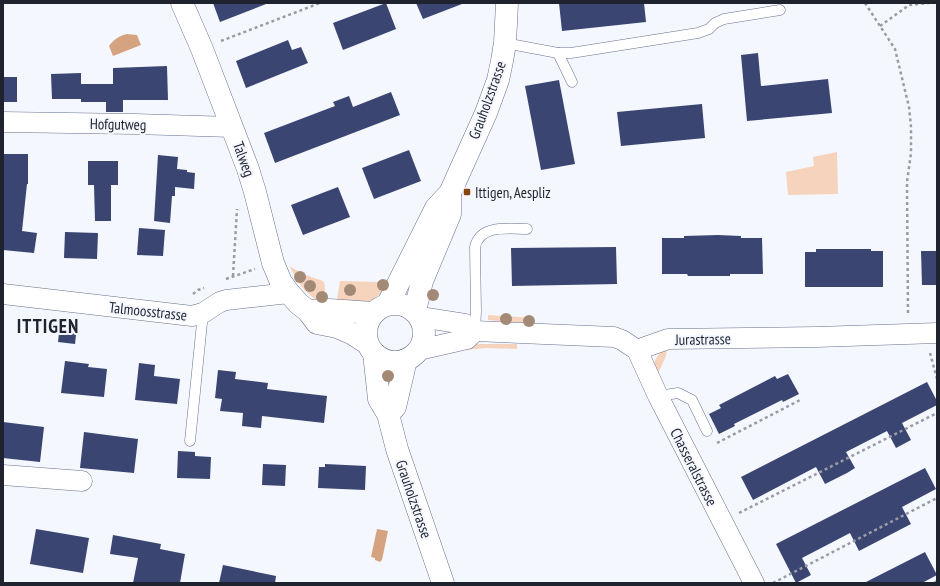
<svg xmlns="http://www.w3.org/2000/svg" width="940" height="586" font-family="'PT Sans Narrow',sans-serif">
  <rect width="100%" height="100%" fill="#f5f7fe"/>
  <!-- green -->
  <g fill="#f6d3bc">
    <path d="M837,152L838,194L788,195L786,172L814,166L813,157Z"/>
    <path d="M290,267H291L303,274L323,281L325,286L324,302C308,299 297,281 290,267Z"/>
    <path d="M391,279C386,289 377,299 366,303C358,306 345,304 336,305L340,281L379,282Z"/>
    <path d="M488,315L534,318V324L488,320Z"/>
    <path d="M481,344H517V349L486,348L465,350L462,348L461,345Z"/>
    <path d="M667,348L666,356L657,376C651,362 655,356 667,348Z"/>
  </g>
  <!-- water -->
  <g fill="#d6a381">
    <path d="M127,34L137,35L141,45L113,56L109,46C114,39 119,36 127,34Z"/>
    <path d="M377,529L388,531L382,560L380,562L375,560V558L371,557Z"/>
  </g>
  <!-- building -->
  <g fill="#3a4571">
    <path d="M213,3H266V4L220,22Z"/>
    <path d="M386,3L396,29L343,50L333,23Z"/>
    <path d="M416,3H461L462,4L423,19Z"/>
    <path d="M559,3H644L646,22L562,31Z"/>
    <path d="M288,40L292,50L301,47L308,63L246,88L236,61Z"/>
    <path d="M758,53L761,86L828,79L832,113L747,121L741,55Z"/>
    <path d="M167,66L168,100H123V112H106V102H81V99H52L51,74L81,73V84H113V68Z"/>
    <rect x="3" y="77" width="14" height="25"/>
    <path d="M559,80L575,164L541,170L525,86Z"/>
    <path d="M391,92L400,115L275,163L264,133L335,106L333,102L349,96L353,107Z"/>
    <path d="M702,104L705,138L621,146L617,112Z"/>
    <path d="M409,150L421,181L374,199L362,168Z"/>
    <path d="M3,154H28V184H27L22,231L37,233L34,253L3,250Z"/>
    <path d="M158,155L178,157L177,169L187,170V172L195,173L194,189L175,187V196H172L170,223L154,221Z"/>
    <path d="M88,161H118V185H111V221H95L94,185H88Z"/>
    <path d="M338,187L350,217L303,235L291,205Z"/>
    <path d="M139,228L165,230L163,256L137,255Z"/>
    <path d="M65,232L98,233L97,259L64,258Z"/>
    <path d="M718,235L741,236V238H762L763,274H730V276H688L687,274H662V238H684V236Z"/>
    <path d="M616,247L617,284L512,286L511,248Z"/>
    <path d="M816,249H871V251H883V287H805V252H816Z"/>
    <path d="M921,251H937V285H922Z"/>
    <path d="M60,324L77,326L75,344L58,342Z"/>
    <path d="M65,361L89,364L88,367L107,369L104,397L61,393Z"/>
    <path d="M139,363L155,365L154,376L180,379L177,404L135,400Z"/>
    <path d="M218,370L236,372L235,379L268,383L267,389L327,396L324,423L262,416L261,428L242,426L243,413L220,411L222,399L215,398Z"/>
    <path d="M788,374L799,394L783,402L782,400L734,424L735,426L719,434L709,414L721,408L719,405L775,376L777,379Z"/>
    <path d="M927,382L937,401V405L902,423L911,440L896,448L887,431L846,452L855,468L847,473L825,484L816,467L753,500L741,477Z"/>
    <path d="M3,422L44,427L40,462L3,458Z"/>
    <path d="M84,432L138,439L134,473L80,468Z"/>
    <path d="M178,451L195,452V456L211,457L210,479L177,478Z"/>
    <path d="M263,464L286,465L285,486L262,485Z"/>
    <path d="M325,464L366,466L365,490L318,488L319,467H325Z"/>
    <path d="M925,468L936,489L902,507L911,524L859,551L850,533L802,558L811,575L796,583L776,544Z"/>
    <path d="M36,529L89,538L83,573L30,564Z"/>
    <path d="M113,535L161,544L160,549L185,554L180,583H133L138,558L110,554Z"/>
    <path d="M925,552L937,575L922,583H864Z"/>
    <path d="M223,565L276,576L275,583H219Z"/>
  </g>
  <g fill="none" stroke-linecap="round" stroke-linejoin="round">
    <defs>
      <g id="service">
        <path d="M505,43L558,53H571L698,33L709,29L715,23L724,19L780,10"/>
        <path d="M558,53L572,82"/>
        <path d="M475,331L476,311L475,247C480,224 509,229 527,229"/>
        <path d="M658,396L678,393L692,400L707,431"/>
        <path d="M190,441L203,313"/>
      </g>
      <g id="minor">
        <path d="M3,122L135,124L232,127"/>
        <path d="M3,294L192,316L203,313L220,302L226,300L289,293"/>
        <path d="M420,317L465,324L475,331L614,337L622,340L637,350L658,396L754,583"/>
        <path d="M419,350L467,339L475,331"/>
        <path d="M637,350L668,339L817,337L937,333"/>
        <path d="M3,475L82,481"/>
      </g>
      <g id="tertiary">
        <path d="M182,3L202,49L248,169L255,192L273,263L281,282L289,293L299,304L308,311L317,323L337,327L353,334L367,343"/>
        <circle cx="395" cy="333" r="29"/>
        <path d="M388,304L436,208L450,193L486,113L498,80L502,61L505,43L507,3"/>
        <path d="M308,311L329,310L373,313"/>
        <path d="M415,311L422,281L450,214V195"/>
        <path d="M374,353L379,399L388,414L397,449L443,583"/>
        <path d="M388,414L395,407L406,360"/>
      </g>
    </defs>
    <!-- service casing -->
    <use href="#service" stroke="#68708f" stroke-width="11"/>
    <!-- minor casing -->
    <use href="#minor" stroke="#68708f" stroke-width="21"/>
    <!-- tertiary casing -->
    <use href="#tertiary" stroke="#68708f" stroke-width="23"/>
    <!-- path -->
    <g stroke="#999ca5" stroke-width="2.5" stroke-dasharray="3 3" stroke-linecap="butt">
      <path d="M865,3L895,49L909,107L911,127V153L907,182L908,315"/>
      <path d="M880,26L909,5L929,3"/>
      <path d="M221,41L320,3"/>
      <path d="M233,276L237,209"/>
      <path d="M226,279L255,269"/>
      <path d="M193,294L198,290L204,288"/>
      <path d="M930,353L937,379"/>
      <path d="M717,443L802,399"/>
      <path d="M739,513L937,413"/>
      <path d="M773,583L937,498"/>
      <path d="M934,583L937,581"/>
    </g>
    <!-- service -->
    <use href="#service" stroke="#fff" stroke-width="10"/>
    <!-- minor -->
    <use href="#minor" stroke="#fff" stroke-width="20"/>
    <!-- tertiary -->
    <use href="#tertiary" stroke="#fff" stroke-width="22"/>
  </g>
  <!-- trees -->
  <g fill="#a38a77">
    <circle cx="300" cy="277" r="6"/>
    <circle cx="383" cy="285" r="6"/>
    <circle cx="310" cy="286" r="6"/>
    <circle cx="350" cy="290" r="6"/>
    <circle cx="433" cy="295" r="6"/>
    <circle cx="322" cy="297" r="6"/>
    <circle cx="506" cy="319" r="6"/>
    <circle cx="529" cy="321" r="6"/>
    <circle cx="388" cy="376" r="6"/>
  </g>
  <!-- markers -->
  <rect fill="#86450f" stroke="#f5f7fe" stroke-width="1.5" x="463" y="188" width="8" height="8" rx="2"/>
  <g text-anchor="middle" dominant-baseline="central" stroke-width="4" stroke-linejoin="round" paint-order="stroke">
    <!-- street labels -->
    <g font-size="15" fill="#1f232f" stroke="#f5f7fe">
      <text transform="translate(487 100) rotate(-70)">Grauholzstrasse</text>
      <text transform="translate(118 124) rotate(1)">Hofgutweg</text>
      <text transform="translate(244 159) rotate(70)">Talweg</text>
      <text transform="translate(148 311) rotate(6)">Talmoosstrasse</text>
      <text transform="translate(703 339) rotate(-1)">Jurastrasse</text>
      <text transform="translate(694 467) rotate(63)">Chasseralstrasse</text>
      <text transform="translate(414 499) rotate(71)">Grauholzstrasse</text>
    </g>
    <!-- poi labels -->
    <g font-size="15" fill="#1f232f" stroke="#f5f7fe" text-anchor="start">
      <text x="475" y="192">Ittigen, Aespliz</text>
    </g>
    <!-- district labels -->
    <g font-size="19" font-weight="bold" letter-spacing="1" fill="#1f232f" stroke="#f5f7fe">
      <text x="48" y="326">ITTIGEN</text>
    </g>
  </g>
  <!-- border -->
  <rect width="940" height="586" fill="none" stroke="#1f232f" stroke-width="8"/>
</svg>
